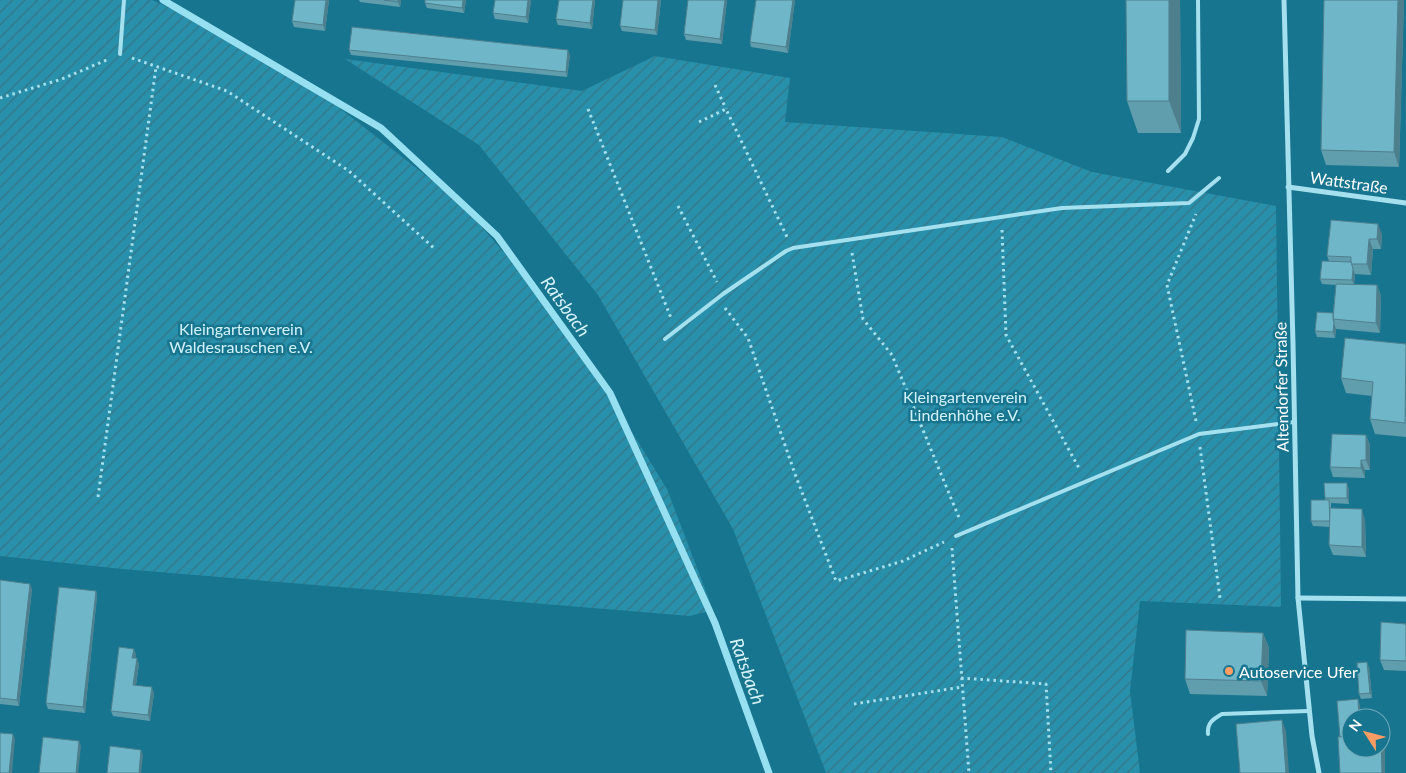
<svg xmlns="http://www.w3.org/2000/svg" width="1406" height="773" font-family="Lato,sans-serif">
  <defs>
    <pattern id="garden-furrows" width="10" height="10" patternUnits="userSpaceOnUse" patternTransform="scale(1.25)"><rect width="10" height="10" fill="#2890ab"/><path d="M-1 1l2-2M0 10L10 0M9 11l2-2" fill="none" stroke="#367585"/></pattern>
  </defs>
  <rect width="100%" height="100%" fill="#18758f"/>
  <!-- garden -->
  <g fill="url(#garden-furrows)">
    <path d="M0,0H152L205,24L337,106L461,203L533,286L595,372L667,489L713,610L690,616L122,569L0,556Z"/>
    <path d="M655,56L790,78L785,122L1002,137L1092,172L1276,206L1281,607L1140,601L1130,691L1140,773H826L733,529L598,295L479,145L345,59L582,91Z"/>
  </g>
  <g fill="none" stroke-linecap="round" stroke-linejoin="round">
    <!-- stream -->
    <path stroke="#97e0f1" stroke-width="7" d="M163,0L381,128L497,236L610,393L715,623L769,773"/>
    <!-- path -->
    <g stroke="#a5e0ef" stroke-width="3" stroke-dasharray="2.5 4" stroke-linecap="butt">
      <path d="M132,58L227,91L349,171L436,250"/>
      <path d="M715,85L726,109"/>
      <path d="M0,98L62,79L109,59"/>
      <path d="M588,109L671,318"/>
      <path d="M699,122L726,109L787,237"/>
      <path d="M678,206L717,282"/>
      <path d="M1002,230L1006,335L1080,470"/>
      <path d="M852,253L863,319L892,355L960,520"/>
      <path d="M725,308L748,338L795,474L836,581L903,561L944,542"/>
      <path d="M1196,421L1167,285L1196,214"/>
      <path d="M1200,447L1220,598"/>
      <path d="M98,497L156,67"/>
      <path d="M952,548L969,773"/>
      <path d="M961,678L1046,684L1051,773"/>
      <path d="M854,704L962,687"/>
    </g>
    <!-- lane -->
    <g stroke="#a5e0ef" stroke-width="4">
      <path d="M120,54L124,0"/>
      <path d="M1168,171L1185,154L1193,138L1199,119L1198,0"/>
      <path d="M665,339L723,294L786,251L793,248L1062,208L1189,203L1219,178"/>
      <path d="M956,536L1199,434L1294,422"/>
      <path d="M1208,734C1207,723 1213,719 1222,714L1309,711"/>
    </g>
    <!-- street -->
    <g stroke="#a5e0ef" stroke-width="5">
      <path d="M1284,0L1293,344L1298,598L1312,736L1319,773"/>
      <path d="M1288,187L1406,203"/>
      <path d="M1298,598L1406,599"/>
    </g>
  </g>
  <!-- wall -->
  <g fill="#609dad">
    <path d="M329,0L325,31L294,27L292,21Z"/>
    <path d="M359,0H401L400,7L360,2Z"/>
    <path d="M466,0L464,13L427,8L425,3Z"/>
    <path d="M531,0L528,23L495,19L493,13Z"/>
    <path d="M559,0H595L592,29L558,25L556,19Z"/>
    <path d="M623,0H661L657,35L622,31L620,26Z"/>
    <path d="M688,0H727L722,44L686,40L684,34Z"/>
    <path d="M795,0L788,53L751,47L750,42Z"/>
    <path d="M1180,0L1181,133H1138L1127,101Z"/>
    <path d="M1324,0H1404L1399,167L1326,165L1321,150Z"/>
    <path d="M349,50L570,55L567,77L351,55Z"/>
    <path d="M1331,220L1382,234L1381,249H1373L1371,275L1355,274L1354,285H1377L1381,296L1380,333L1336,329L1335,338L1317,337L1315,331L1333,313L1336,285L1322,284L1320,279L1329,261L1327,256Z"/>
    <path d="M1406,344V437L1375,434L1370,419L1372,396L1346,393L1341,378Z"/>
    <path d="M1366,435L1370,445V470H1365V478L1333,477L1330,467Z"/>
    <path d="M1349,489V504L1331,503V508L1365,520L1366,557L1333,555L1329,545L1330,527L1313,526L1311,521L1325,500V498Z"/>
    <path d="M0,580L32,589L19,706L0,704Z"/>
    <path d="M96,591L97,596L85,713L48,709L46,703Z"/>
    <path d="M1406,624V671L1384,670L1380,660Z"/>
    <path d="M1263,633L1269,648L1267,696L1190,694L1185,679Z"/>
    <path d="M136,654L135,658L139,664L136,685L154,693L150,721L113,716L111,711Z"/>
    <path d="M1369,667L1372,698L1361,699L1359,694Z"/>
  </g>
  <!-- shaded-wall -->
  <g fill="#4e7f8d">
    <path d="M326,0H329L325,31L323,25Z"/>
    <path d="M398,0H401L400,7L398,2Z"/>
    <path d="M463,0H466L464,13L462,8Z"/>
    <path d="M528,0H531L528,23L526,17Z"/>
    <path d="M593,0H595L592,29L590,23Z"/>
    <path d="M658,0H661L657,35L655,30Z"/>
    <path d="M725,0H727L722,44L720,39Z"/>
    <path d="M793,0H795L788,53L786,47Z"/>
    <path d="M1169,0H1180L1181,133L1169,101Z"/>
    <path d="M1398,0H1404L1399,167L1394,152Z"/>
    <path d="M568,50L570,55L567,77L566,72Z"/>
    <path d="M1378,224L1382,234L1381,249L1377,239Z"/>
    <path d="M1369,239L1373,249L1371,275L1367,264Z"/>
    <path d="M1353,269L1355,274L1354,286L1352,280Z"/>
    <path d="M1377,285L1381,296L1380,333L1376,323Z"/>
    <path d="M1334,323L1336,329L1335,338L1333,332Z"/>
    <path d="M1366,435L1370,445V470L1366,460Z"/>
    <path d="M1361,460L1365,470V478L1361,468Z"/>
    <path d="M1347,483L1349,489V504L1347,498Z"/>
    <path d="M1362,509L1365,520L1366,557L1362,547Z"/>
    <path d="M30,584L32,589L19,706L17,700Z"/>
    <path d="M96,591L97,596L85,713L83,707Z"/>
    <path d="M1263,633L1269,648L1267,696L1261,681Z"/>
    <path d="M134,649L136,654L134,663L132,658Z"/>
    <path d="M137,658L139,664L135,690L133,685Z"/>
    <path d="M1367,662L1369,667L1372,698L1370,693Z"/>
    <path d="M152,687L154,693L150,721L148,715Z"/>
    <path d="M1358,699L1360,705L1361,718H1359Z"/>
    <path d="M1282,720L1286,731L1289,773H1286Z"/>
    <path d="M13,734L15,739L12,773H9Z"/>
    <path d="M1381,734L1385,745V773H1382Z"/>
    <path d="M79,741L81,746L78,773H76Z"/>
    <path d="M141,750L143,755L141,773H139Z"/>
  </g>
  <!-- building -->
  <g fill="#70b6c9" stroke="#4e7f8d">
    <path d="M295,0H326L323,25L292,21Z"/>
    <path d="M384,0H398V2Z"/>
    <path d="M425,0H463L462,8L425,3Z"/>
    <path d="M495,0H528L526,17L493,13Z"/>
    <path d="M559,0H593L590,23L556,19Z"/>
    <path d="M623,0H658L655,30L620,26Z"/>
    <path d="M688,0H725L720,39L684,34Z"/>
    <path d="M756,0H793L786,47L750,42Z"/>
    <path d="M1126,0H1169V101H1127Z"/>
    <path d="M1324,0H1398L1394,152L1321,150Z"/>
    <path d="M352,27L568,50L566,72L349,50Z"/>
    <path d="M1331,220L1378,224L1377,239H1369L1367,264H1351V257L1327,256Z"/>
    <path d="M1322,261L1351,262L1353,269L1352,280L1320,279Z"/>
    <path d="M1336,284L1377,285L1376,323L1333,319Z"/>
    <path d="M1317,312L1333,313V319L1334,323L1333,332L1315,331Z"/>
    <path d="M1345,338L1406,344L1405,423L1370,419L1373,382L1341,378Z"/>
    <path d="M1332,434L1366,435V460H1361V468L1330,467Z"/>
    <path d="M1324,483H1347V498H1325Z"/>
    <path d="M1311,500H1329L1330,521H1311Z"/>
    <path d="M1330,508L1362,509V547L1329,545Z"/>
    <path d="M0,580L30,584L17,700L0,698Z"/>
    <path d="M59,587L96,591L83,707L46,703Z"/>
    <path d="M1381,622L1406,624V661L1380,660Z"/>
    <path d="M1186,630L1263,633L1261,681L1185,679Z"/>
    <path d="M119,647L134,649L132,658H137L133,685L152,687L148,715L111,711Z"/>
    <path d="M1367,662L1370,693L1359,694L1357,663Z"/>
    <path d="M1358,699L1359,718H1351V736L1340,737L1337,701Z"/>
    <path d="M1282,720L1286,773H1240L1236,724Z"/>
    <path d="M0,733L13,734L9,773H0Z"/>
    <path d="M1381,734L1382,773H1340L1338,737L1351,736V748H1381Z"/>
    <path d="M43,737L79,741L76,773H39Z"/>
    <path d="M110,746L141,750L139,773H107Z"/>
  </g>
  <!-- markers -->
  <circle fill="#ff9c63" stroke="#18758f" stroke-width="2" cx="1229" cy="671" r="5"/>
  <g text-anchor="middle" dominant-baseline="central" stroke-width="5" stroke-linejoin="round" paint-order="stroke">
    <!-- street labels -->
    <g font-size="16" fill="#fff" stroke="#18758f">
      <text transform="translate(1349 182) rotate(8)">Wattstraße</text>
      <text transform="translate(1281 387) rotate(-91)">Altendorfer Straße</text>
    </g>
    <!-- park labels -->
    <g font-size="16" fill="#d3f3fc" stroke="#18758f">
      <text x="241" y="328">Kleingartenverein<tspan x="241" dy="18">Waldesrauschen e.V.</tspan></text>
      <text x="965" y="396">Kleingartenverein<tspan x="965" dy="18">Lindenhöhe e.V.</tspan></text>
    </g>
    <!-- poi labels -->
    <g font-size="16" fill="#fff" stroke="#18758f" text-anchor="start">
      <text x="1239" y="671">Autoservice Ufer</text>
    </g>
    <!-- water labels -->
    <g font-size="18" font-style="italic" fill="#d8f4fa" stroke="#18758f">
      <text transform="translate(566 306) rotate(54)">Ratsbach</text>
      <text transform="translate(748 671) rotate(70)">Ratsbach</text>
    </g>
  </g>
  <!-- north arrow -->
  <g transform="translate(1366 733) rotate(306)"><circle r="24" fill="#18758f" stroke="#74acbc"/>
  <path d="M0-4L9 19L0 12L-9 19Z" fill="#ff9c63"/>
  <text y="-8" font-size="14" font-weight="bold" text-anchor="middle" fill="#ffffff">N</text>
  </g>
</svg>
